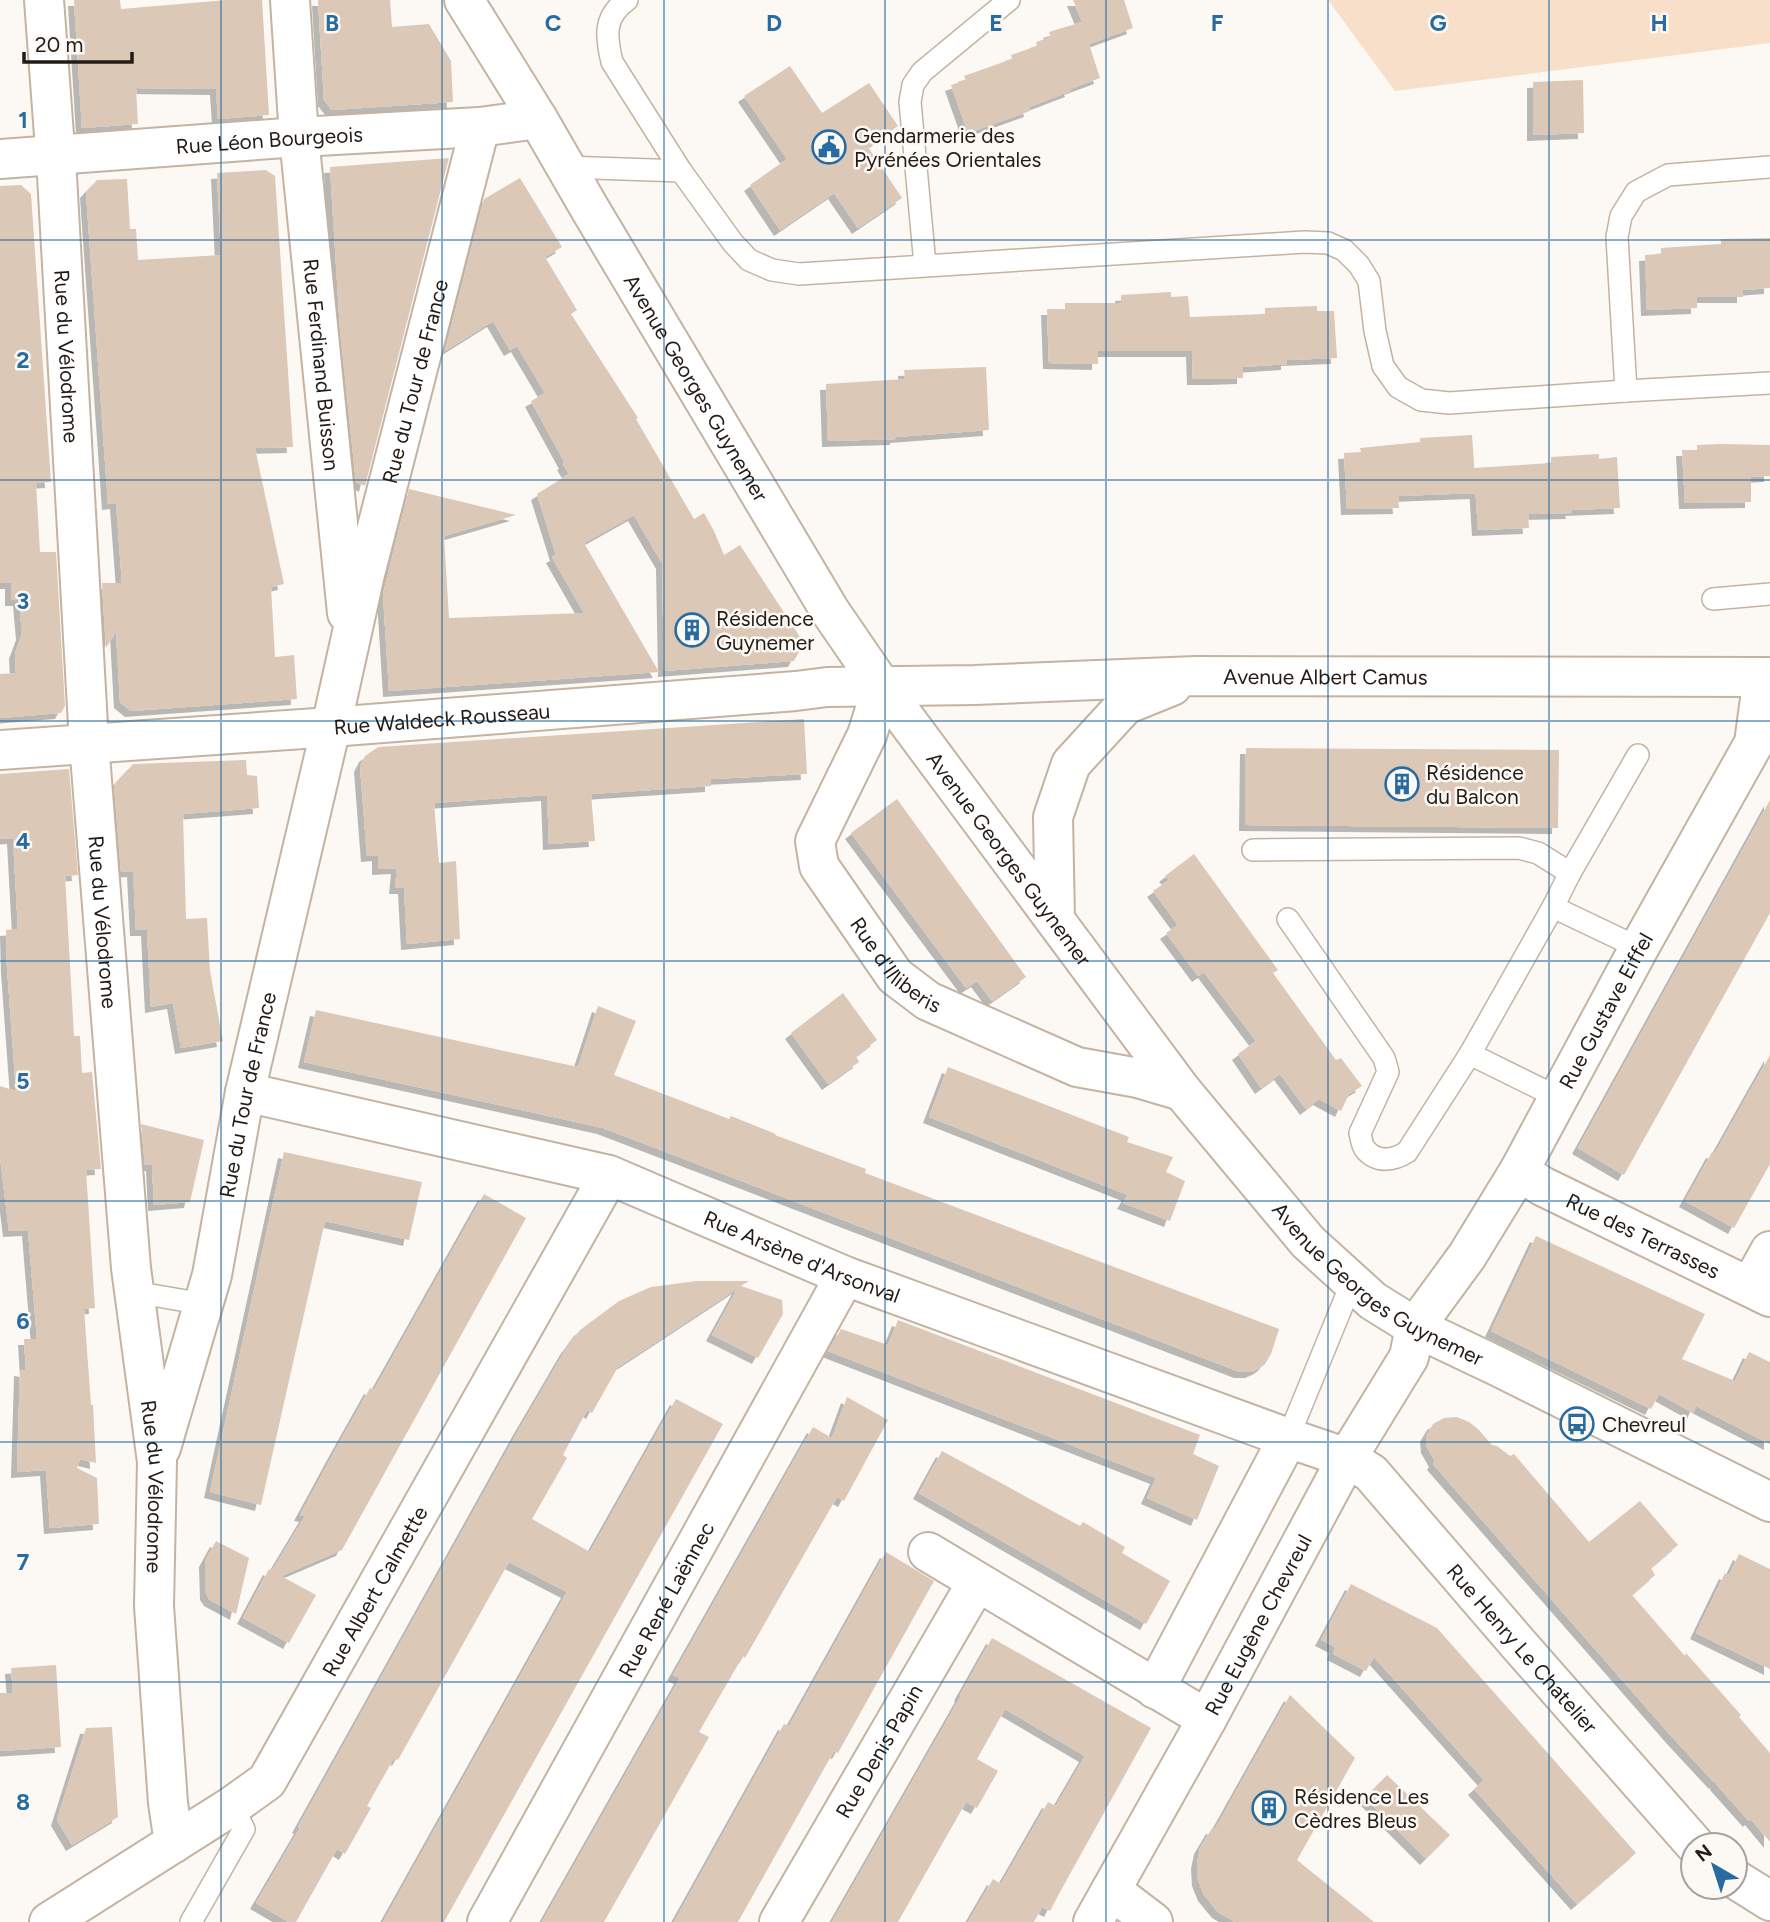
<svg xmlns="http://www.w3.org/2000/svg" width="1770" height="1922" font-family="Figtree,sans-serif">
  <defs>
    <filter id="shadow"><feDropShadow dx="-6" dy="6" stdDeviation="0" flood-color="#0004"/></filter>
  </defs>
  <rect width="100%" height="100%" fill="#fcf9f5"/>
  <!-- green -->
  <path fill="#f7dfc9" d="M1328,0H1770V43L1395,91Z"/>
  <!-- building -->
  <g fill="#dbc8b7" filter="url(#shadow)">
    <path d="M74,0H120L121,9L227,0H262L269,115L218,119L216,89L136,88L138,124L82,128Z"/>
    <path d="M318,0H390L392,27L429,24L451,61L453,102L332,110L324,100Z"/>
    <path d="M1073,0H1124L1133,28L1089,44L1100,78L1070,89L1071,91L1029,107L1030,111L968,133L951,85L966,80L964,76L1012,59L1011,55L1037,46L1036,42L1051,37L1049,32L1082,22Z"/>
    <path d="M790,66L822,113L869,83L898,126L868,147L902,198L858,228L834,193L780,230L750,185L787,159L744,96Z"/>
    <path d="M1583,80L1584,133L1533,135V82Z"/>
    <path d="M449,158L365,486L356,482L340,329L330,167Z"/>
    <path d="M266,170L275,176L293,447L255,448L284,584L271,587L275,657L294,655L297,699L131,711L120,702L116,632L106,648L102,583H122L116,503L108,504L86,192L97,180L127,179L130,229H136L138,260L221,255L217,173Z"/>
    <path d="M520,178L562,247L545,257L577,310L571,314L638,418L636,419L694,519L704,513L714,531L724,555L740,545L804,643L794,661L664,671L662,563L634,515L584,543L659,672L389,691L383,594L409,489L516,515L444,536L449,618L584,613L552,557L556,555L537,494L569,474L563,464L565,463L531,401L545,393L517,346L510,350L493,321L445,351L484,199Z"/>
    <path d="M21,185L31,194L51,482L36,483L40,552H56L65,706L61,713L0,718V674L16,673L15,653L22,634L19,600H11V583H0V186Z"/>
    <path d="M1770,238V288L1743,290V297H1697V308L1647,310L1645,255L1661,254V248L1721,244V239Z"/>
    <path d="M1171,292V297L1188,296L1190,317L1265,314V308L1317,306V311H1334L1337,358L1287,360V364L1243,367V378L1215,379H1193L1192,351H1098V364L1049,363L1047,309H1065V303H1121V295Z"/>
    <path d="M986,367L989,430L896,437V439L828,441L826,384L905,379L904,370Z"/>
    <path d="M1472,435L1476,493L1398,496L1399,508L1347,509L1344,453L1361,452L1360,448L1420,442V438Z"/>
    <path d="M1720,444L1770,445V476L1751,477V502L1685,503L1682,450H1697V445Z"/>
    <path d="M1599,454V459L1617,457L1620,508L1571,510L1572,513L1528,514L1529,528L1478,530L1474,468L1551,463V457Z"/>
    <path d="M804,719L807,774L711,779V786L591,794L595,841L549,844L547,795L434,803L439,863L456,861L460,939L407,944L404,888H395L397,868L378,869V855L367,856L360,766L365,756L378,747Z"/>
    <path d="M1246,748L1559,750L1558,828L1245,825Z"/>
    <path d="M246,760L247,775L257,776L259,808L183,814L186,919L207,918L210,971L223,1041L181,1048L173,1003L151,1007L147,930H136L133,871L121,872L114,785L133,764Z"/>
    <path d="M69,769L78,875L65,876L74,1036H80L82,1073L92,1072L101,1169L86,1170L95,1308L84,1309L91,1405H93L96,1463L80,1459L77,1468L97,1478L99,1524L50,1528L46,1470L17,1472L20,1370L26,1371L24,1339H37L28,1230L9,1231L0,1157V1086L16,1091L7,967L6,930L18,929L13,838L0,839V774Z"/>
    <path d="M897,799L1026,977L992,1001L977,981L966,988L851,833Z"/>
    <path d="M1770,800V913L1624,1175L1578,1148Z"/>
    <path d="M1194,854L1278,970L1273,973L1336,1060L1341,1058L1362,1086L1349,1094L1341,1111L1319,1099L1306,1109L1280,1074L1261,1088L1238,1054L1256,1041L1204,972L1198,976L1166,933L1178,925L1153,891L1169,880L1165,876Z"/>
    <path d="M843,993L877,1040L856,1056L859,1062L828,1084L791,1033Z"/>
    <path d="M598,1006L636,1021L614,1075L729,1119L731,1116L776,1134L775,1135L866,1169L865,1173L1279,1329L1271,1354L1265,1364L1260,1368L1251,1372H1240L603,1128L304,1062L316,1010L578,1067Z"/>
    <path d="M1770,1055V1164L1734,1228L1685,1201L1712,1152L1715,1153Z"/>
    <path d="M948,1067L1129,1137L1127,1142L1173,1157L1166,1172L1185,1181L1170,1221L1123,1203L1128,1195L929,1117Z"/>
    <path d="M141,1124L204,1140L190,1202L154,1205L152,1165H145Z"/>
    <path d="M284,1152L422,1182L409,1240L325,1221L261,1505L210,1492Z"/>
    <path d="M484,1194L526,1218L342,1550L281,1576L316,1595L289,1643L243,1618L269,1569L272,1571L305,1516L300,1515L338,1445L370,1388L374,1390Z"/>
    <path d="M1536,1236L1705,1314L1682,1359L1735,1381L1749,1352L1770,1362V1444L1696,1406L1693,1413L1659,1394L1651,1409L1491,1331Z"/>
    <path d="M697,1281H749L741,1286L782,1300L783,1314L758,1358L712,1335L738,1288L618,1367L592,1413L587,1410L563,1455L567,1458L532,1519L590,1552L676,1399L723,1424L444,1922H383L567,1592L509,1562L398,1760L394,1758L367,1806L371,1808L345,1854L337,1849L296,1922H289L256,1903L300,1828L298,1827L518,1431L566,1349L580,1330L619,1301L651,1287Z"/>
    <path d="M898,1320L1200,1435L1193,1454L1219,1466L1197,1520L1147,1498L1156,1478L828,1351L841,1329L888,1345Z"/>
    <path d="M847,1397L888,1420L844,1501L837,1497L745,1658L743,1656L699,1732L709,1737L604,1922H542L680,1678L673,1675L813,1427L832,1438Z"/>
    <path d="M1457,1417L1469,1422L1478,1429L1492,1445L1497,1446L1510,1456L1514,1454L1589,1542L1640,1501L1678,1545L1651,1568L1655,1575L1632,1595L1685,1656L1686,1653L1741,1715L1739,1717L1770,1753V1842L1751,1819L1749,1821L1716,1784L1717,1782L1715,1783L1712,1780L1673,1738L1433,1464L1435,1461L1427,1447L1426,1436L1433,1424L1444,1418Z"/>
    <path d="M942,1451L1080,1526L1083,1522L1125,1547L1122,1553L1170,1581L1146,1624L919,1493Z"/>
    <path d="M216,1541L249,1558L236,1614L210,1600L206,1594L205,1561Z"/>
    <path d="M886,1552L934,1581L838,1753L834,1751L738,1922H674L784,1724L789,1726Z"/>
    <path d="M1739,1554L1770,1569V1669L1696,1633L1725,1573L1729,1575Z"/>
    <path d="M1351,1584L1437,1628L1636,1853L1577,1904L1474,1789L1484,1780L1374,1657L1366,1671L1333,1654L1335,1647L1321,1640Z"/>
    <path d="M992,1638L1151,1728L1060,1892L1050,1911L1042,1907L1034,1922H968L993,1879L1001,1884L1048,1802L1056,1806L1085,1756L1005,1709L977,1759L998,1771L977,1808L966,1802L898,1922H832L961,1696L960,1695Z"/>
    <path d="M56,1665L61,1747L0,1751V1693H13L11,1668Z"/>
    <path d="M1290,1695L1355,1758L1297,1860L1374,1922H1235L1218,1912L1204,1895L1198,1880L1197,1863L1200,1848L1212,1828L1215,1829Z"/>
    <path d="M112,1727L118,1817L72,1845L57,1820L86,1728Z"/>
    <path d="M1387,1775L1450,1835L1426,1859L1365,1798Z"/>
  </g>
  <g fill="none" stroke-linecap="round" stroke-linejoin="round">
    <defs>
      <g id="lane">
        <path d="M627,0C603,17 606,37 612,62L681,171L733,243L749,260L772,270L799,274L1304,242L1328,243L1344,250L1359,265L1369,281L1375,331L1383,366L1398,387L1421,400L1449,403L1626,391L1770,383"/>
        <path d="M565,167L681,171"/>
        <path d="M925,265L910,102L913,85L922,72L1009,0"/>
        <path d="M1626,391L1617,237L1621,216L1636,192L1668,175L1770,167"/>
        <path d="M1713,599L1770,594"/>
        <path d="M1253,850L1519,848L1538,853L1570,873L1553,907"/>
        <path d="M1570,873L1638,755"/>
        <path d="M1288,919L1384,1058L1388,1072L1360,1133C1361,1137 1362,1146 1365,1149C1377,1164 1394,1160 1407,1152L1470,1054"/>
        <path d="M1559,1098L1470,1054L1553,907L1639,948"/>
        <path d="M134,1292L204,1304"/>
        <path d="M1288,1438L1352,1282"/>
        <path d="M191,1922L244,1829L232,1806"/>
      </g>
      <g id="street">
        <path id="s1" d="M44,0L57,176L89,743L131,1268L157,1462L154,1606L168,1803L174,1843"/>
        <path id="s2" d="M290,0L299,137L347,613"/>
        <path id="s3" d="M0,159L299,137L480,127L538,119"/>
        <path id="s4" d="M882,687L867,735L815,841L819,866L895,976L928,1001L1077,1067L1138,1078L1182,1091"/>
        <path id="s5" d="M0,750L331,727L796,691L827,687L975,685L1196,676L1770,677"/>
        <path d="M1055,919L1053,817L1071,764L1125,705L1172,686"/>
        <path id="s6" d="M245,1092L609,1175L845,1276L1288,1438L1347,1458L1371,1473L1520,1646L1695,1845"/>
        <path id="s7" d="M1519,1171L1542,1186L1770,1297"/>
        <path d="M1750,1287L1770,1251"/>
        <path id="s8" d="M161,1448L212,1275L245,1092L331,727L365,574L480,127"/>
        <path d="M928,1552L1207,1719"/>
        <path d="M1155,1689L1288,1438"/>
        <path d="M1735,1879L1770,1901"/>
        <path d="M1111,1890L1153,1922"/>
        <path id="s9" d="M49,1922L232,1806L267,1781L609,1175"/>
        <path id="s10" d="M487,1922L845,1276"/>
        <path id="s11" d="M779,1922L977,1582"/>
        <path id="s12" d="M1093,1922L1207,1719L1347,1458L1409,1357L1415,1327L1467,1256L1519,1171L1639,948L1754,743L1763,677"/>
      </g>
      <g id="secondary">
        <path id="s13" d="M464,0L538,119L590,209L830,611L882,687L1182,1091L1308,1242L1373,1301L1415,1327L1497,1366L1770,1502"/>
      </g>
    </defs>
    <!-- lane casing -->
    <use href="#lane" stroke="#c5b3a1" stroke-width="24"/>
    <!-- street casing -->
    <use href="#street" stroke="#c5b3a1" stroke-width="42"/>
    <!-- secondary casing -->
    <use href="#secondary" stroke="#c5b3a1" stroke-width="42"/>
    <!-- lane -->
    <use href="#lane" stroke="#fff" stroke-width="21"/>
    <!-- street -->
    <use href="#street" stroke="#fff" stroke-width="38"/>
    <!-- secondary -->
    <use href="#secondary" stroke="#fff" stroke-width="38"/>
  </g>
  <!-- grid -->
  <path fill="none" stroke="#276ba1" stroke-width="2" stroke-opacity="0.55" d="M221,0V1922M442,0V1922M664,0V1922M885,0V1922M1106,0V1922M1328,0V1922M1549,0V1922M0,240H1770M0,480H1770M0,721H1770M0,961H1770M0,1201H1770M0,1442H1770M0,1682H1770"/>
  <!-- icons -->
  <defs>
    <symbol id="civic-ring" viewBox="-11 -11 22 22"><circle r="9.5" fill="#fcf9f5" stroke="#276ba1" stroke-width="1.5"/><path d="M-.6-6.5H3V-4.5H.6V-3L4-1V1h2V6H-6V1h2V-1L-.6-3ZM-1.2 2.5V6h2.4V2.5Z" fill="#276ba1"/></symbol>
    <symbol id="building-ring" viewBox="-11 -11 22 22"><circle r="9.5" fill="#fcf9f5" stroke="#276ba1" stroke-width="1.5"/><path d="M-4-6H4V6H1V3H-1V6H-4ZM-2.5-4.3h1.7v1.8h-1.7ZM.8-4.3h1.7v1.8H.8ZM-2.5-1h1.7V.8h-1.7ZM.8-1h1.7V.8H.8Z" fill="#276ba1"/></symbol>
    <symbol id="bus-ring" viewBox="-11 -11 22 22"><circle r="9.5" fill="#fcf9f5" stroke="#276ba1" stroke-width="1.5"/><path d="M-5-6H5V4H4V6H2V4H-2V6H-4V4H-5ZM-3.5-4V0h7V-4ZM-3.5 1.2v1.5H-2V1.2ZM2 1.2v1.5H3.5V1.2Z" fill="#276ba1"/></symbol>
  </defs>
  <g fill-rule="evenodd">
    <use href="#civic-ring" x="810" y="128" width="38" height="38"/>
    <use href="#building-ring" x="673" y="611" width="38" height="38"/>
    <use href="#building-ring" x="1383" y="765" width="38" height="38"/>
    <use href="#bus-ring" x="1558" y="1405" width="38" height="38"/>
    <use href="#building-ring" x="1250" y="1789" width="38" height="38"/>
  </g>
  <g text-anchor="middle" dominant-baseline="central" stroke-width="5" stroke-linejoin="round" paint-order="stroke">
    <!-- poi labels -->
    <g font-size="21" fill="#231c16" stroke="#fcf9f5" text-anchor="start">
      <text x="854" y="135">Gendarmerie des<tspan x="854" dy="24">Pyrénées Orientales</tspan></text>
      <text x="716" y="618">Résidence<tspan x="716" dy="24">Guynemer</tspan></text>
      <text x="1426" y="772">Résidence<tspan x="1426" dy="24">du Balcon</tspan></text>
      <text x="1602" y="1424">Chevreul</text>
      <text x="1294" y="1796">Résidence Les<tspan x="1294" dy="24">Cèdres Bleus</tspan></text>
    </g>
    <!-- street labels -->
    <g font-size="21" fill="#231c16" stroke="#fcf9f5">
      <text stroke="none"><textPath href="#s3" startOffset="270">Rue Léon Bourgeois</textPath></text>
      <text stroke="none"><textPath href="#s1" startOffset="357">Rue du Vélodrome</textPath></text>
      <text stroke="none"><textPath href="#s2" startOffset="366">Rue Ferdinand Buisson</textPath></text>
      <text stroke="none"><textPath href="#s8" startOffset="1097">Rue du Tour de France</textPath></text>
      <text stroke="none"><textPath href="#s13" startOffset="452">Avenue Georges Guynemer</textPath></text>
      <text stroke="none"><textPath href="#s5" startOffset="1328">Avenue Albert Camus</textPath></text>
      <text stroke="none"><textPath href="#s5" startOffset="443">Rue Waldeck Rousseau</textPath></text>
      <text stroke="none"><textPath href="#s13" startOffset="1018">Avenue Georges Guynemer</textPath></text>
      <text stroke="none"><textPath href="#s1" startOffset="924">Rue du Vélodrome</textPath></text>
      <text stroke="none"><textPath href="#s4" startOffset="320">Rue d'Illiberis</textPath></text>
      <text stroke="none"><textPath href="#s12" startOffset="1048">Rue Gustave Eiffel</textPath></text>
      <text stroke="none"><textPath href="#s8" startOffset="364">Rue du Tour de France</textPath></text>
      <text stroke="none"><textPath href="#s7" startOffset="140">Rue des Terrasses</textPath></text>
      <text stroke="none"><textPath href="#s6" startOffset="583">Rue Arsène d'Arsonval</textPath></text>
      <text stroke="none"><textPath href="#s13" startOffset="1586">Avenue Georges Guynemer</textPath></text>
      <text stroke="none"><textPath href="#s1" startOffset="1491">Rue du Vélodrome</textPath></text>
      <text stroke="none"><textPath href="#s9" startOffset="478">Rue Albert Calmette</textPath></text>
      <text stroke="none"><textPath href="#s10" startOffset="369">Rue René Laënnec</textPath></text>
      <text stroke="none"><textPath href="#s12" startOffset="340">Rue Eugène Chevreul</textPath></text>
      <text stroke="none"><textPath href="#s6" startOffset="1424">Rue Henry Le Chatelier</textPath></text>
      <text stroke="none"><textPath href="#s11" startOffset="198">Rue Denis Papin</textPath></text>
    </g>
  </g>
  <g font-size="23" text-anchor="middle" font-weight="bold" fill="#276ba1" stroke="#fcf9f5" stroke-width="5" stroke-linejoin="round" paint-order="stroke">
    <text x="332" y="31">B</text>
    <text x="553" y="31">C</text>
    <text x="774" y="31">D</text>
    <text x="996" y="31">E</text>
    <text x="1217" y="31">F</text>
    <text x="1438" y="31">G</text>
    <text x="1659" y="31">H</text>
    <text x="23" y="128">1</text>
    <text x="23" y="368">2</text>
    <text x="23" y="609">3</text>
    <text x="23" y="849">4</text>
    <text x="23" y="1089">5</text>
    <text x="23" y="1329">6</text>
    <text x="23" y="1570">7</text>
    <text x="23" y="1810">8</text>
  </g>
  <!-- north arrow -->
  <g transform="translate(1714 1866) rotate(321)"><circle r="33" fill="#fcf9f5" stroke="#a5a19c" stroke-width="2"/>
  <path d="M0-5L12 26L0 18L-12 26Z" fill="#276ba1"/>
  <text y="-10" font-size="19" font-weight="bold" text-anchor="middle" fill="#231c16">N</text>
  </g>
  <!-- scale -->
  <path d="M24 52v10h108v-10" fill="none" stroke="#231c16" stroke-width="3.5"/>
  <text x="35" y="52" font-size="21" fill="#231c16" stroke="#fcf9f5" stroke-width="5" paint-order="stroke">20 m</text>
</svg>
